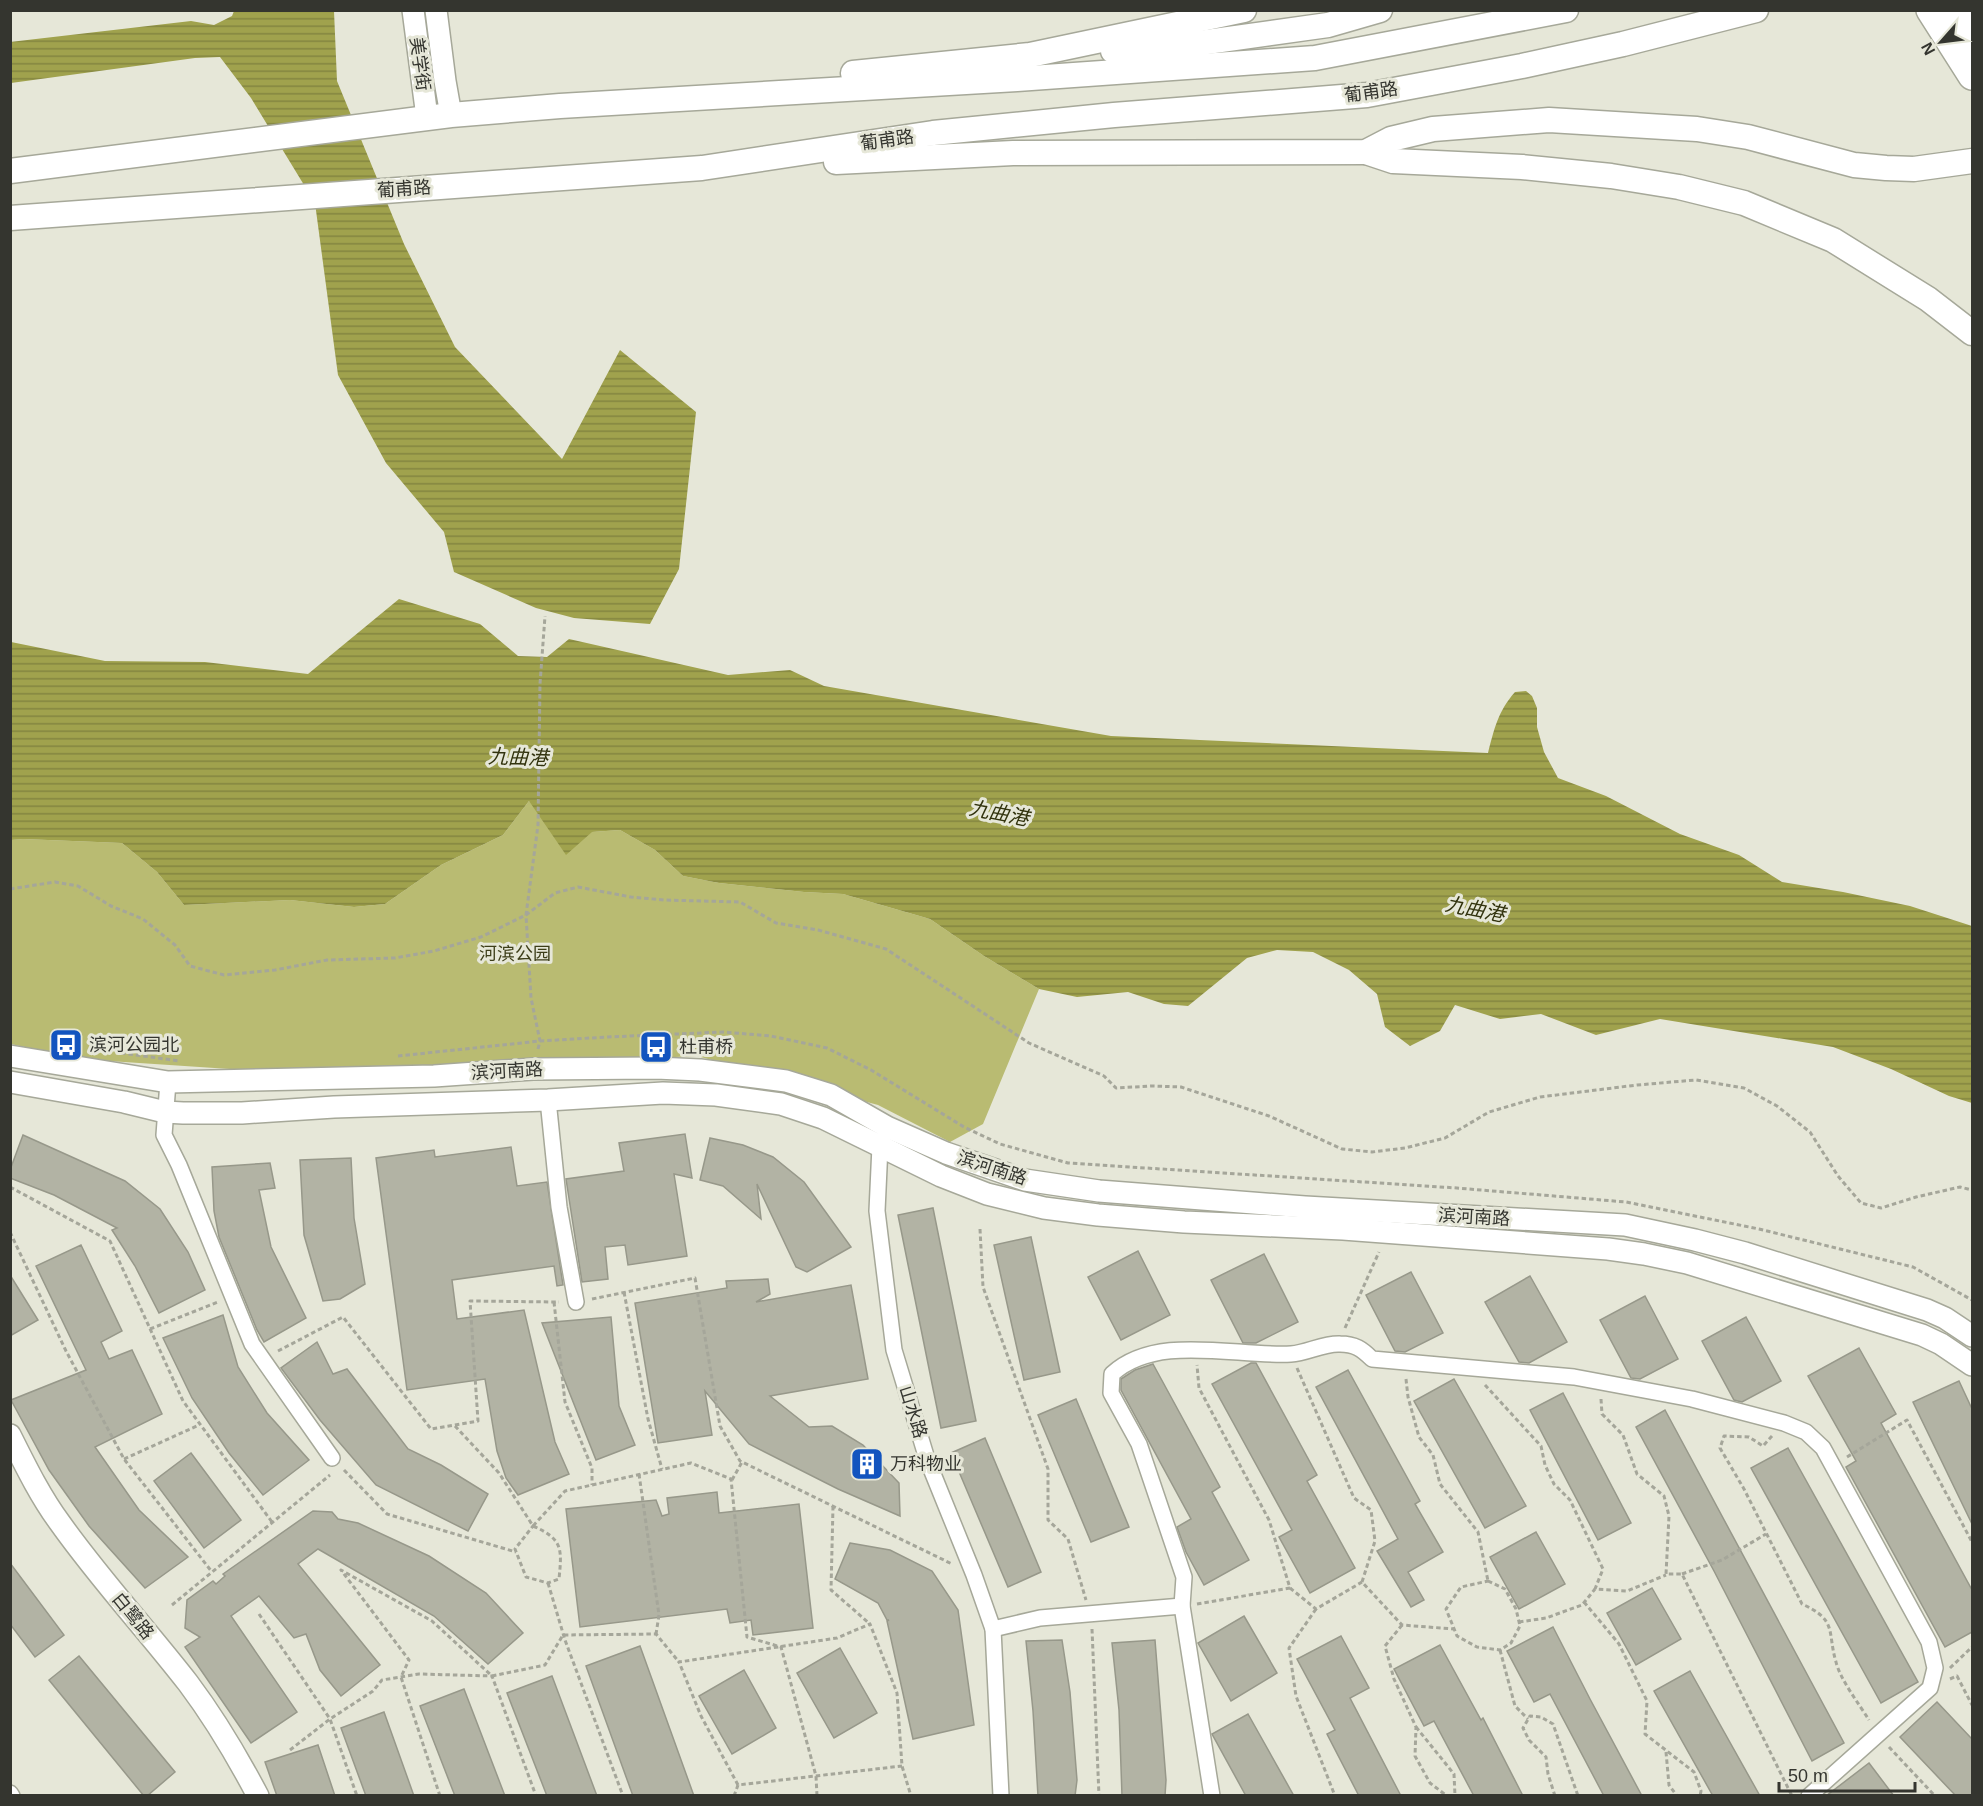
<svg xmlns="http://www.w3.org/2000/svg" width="1983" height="1806" font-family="Arial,'Noto Sans SC',sans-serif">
  <defs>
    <pattern id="water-rules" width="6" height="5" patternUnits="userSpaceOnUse" patternTransform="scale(1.5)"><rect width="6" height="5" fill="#a0a24d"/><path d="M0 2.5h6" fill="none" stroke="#838540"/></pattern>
  </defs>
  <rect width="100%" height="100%" fill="#e6e7d8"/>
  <!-- park -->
  <path fill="#b9bb72" d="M529,801L592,832L620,830L655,850L683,876L719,883L804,892L843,894L930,919L984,956L1039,989L983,1124L950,1142L878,1105L697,1056L307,1074L79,1059L11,1044L10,840L23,839L122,843L157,872L184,905L290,900L354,907L385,904L441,865L503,835Z"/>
  <!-- water -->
  <g fill="url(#water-rules)">
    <path d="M234,11H334L337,81L404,244L455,347L562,459L620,350L696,412L679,569L650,624L574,618L536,608L454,572L444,532L386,463L338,375L315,203L251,98L220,57L195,58L11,83L10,42L191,21L214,25L232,16Z"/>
    <path d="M399,599L480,624L518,656L547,657L569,639L728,675L790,670L824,686L1111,736L1488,753C1494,730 1498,711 1515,692L1526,691L1532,696L1537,708V727L1544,752L1558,778L1606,796L1680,834L1739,855L1782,882L1843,892L1910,906L1972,926V1103L1949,1096L1891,1069L1833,1047L1660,1019L1596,1035L1541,1014L1500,1019L1455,1005L1440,1031L1410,1046L1385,1027L1377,994L1349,970L1313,952L1277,950L1247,958L1188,1006L1164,1004L1128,992L1077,997L1039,989L984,956L930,919L843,894L804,892L719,883L683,876L655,850L620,830L592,832L566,855L529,801L503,835L441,865L385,904L354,907L290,900L184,905L157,872L122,843L23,839L11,840V642L105,661L205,662L308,674Z"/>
  </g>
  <!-- building -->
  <g fill="#b2b3a4" stroke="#97988a" stroke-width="1.5">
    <path d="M685,1134L692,1178L674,1174L687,1256L628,1265L625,1245L605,1247L608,1279L582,1282L566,1179L624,1171L619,1143Z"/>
    <path d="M23,1135L125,1181L160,1209L188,1252L205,1290L159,1313L135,1266L112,1230L117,1228L54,1195L10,1178V1170Z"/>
    <path d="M710,1138L743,1145L773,1157L804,1182L851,1247L807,1272L796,1267L757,1184L761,1219L723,1186L700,1180Z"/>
    <path d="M511,1147L517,1186L547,1182L563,1285L557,1286L554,1266L452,1280L457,1319L524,1310L555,1442L569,1474L518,1495L506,1478L497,1451L485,1379L407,1390L376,1158L434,1150L435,1157Z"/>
    <path d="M351,1158L354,1218L365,1284L340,1299L323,1301L304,1235L300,1160Z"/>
    <path d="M270,1163L275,1188L259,1190L271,1247L306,1318L264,1342L257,1330L219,1237L214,1211L212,1167Z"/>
    <path d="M933,1208L976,1421L941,1428L898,1215Z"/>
    <path d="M1031,1237L1060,1372L1024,1380L994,1245Z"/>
    <path d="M81,1245L122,1331L101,1342L109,1359L132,1350L162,1414L95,1447L139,1510L188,1557L145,1588L89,1526L49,1470L11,1400L86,1370L36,1266Z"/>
    <path d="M1138,1251L1170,1315L1121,1340L1088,1277Z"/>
    <path d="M1264,1254L1298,1322L1256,1343H1243L1211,1280Z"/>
    <path d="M1411,1272L1443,1333L1405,1352L1395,1351L1366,1295Z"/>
    <path d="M10,1275L38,1320L10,1336Z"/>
    <path d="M1530,1276L1567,1342L1529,1363L1519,1362L1485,1302Z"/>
    <path d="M768,1279L770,1294L756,1302L851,1285L868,1379L770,1396L809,1427L832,1426L863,1445L899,1483L900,1516L838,1489L749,1444L705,1391L712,1435L658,1443L635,1303L727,1288L726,1281Z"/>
    <path d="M1645,1296L1678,1359L1640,1379L1631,1378L1600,1320Z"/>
    <path d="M223,1315L238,1367L267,1413L309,1460L263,1495L229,1453L192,1398L163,1338Z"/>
    <path d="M611,1317L619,1406L635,1445L596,1460L542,1323Z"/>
    <path d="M1746,1317L1781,1381L1742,1402L1734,1400L1702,1341Z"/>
    <path d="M317,1342L333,1374L347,1369L408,1449L441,1465L488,1494L468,1531L376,1485L320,1420L281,1368Z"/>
    <path d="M1859,1348L1896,1414L1881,1423L1972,1590V1632L1945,1647L1846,1467L1856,1461L1808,1376Z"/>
    <path d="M1251,1363H1256L1317,1475L1307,1481L1355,1568L1310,1593L1279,1537L1292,1530L1212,1384Z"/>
    <path d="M1153,1364L1220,1487L1212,1492L1249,1560L1204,1585L1186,1552L1177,1527L1191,1519L1121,1390V1379L1135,1370Z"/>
    <path d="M1348,1370L1420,1501L1415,1504L1443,1552L1408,1572L1424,1600L1411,1607L1377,1551L1398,1539L1316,1387Z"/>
    <path d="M1454,1379L1526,1506L1485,1528L1414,1401Z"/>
    <path d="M1959,1381L1972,1409V1524L1913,1402Z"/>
    <path d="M1563,1393L1631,1523L1598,1540L1530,1410Z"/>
    <path d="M1076,1399L1129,1527L1091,1542L1038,1415Z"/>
    <path d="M1665,1410L1844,1743L1812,1761L1714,1571L1636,1427Z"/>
    <path d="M985,1438L1041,1572L1008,1587L951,1453Z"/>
    <path d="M1788,1448L1918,1682L1881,1703L1751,1468Z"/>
    <path d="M191,1453L241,1520L204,1548L154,1481Z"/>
    <path d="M717,1492L719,1513L799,1504L813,1628L753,1635L751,1620L730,1623L727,1609L580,1627L566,1509L656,1500L662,1516L669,1514L667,1498Z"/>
    <path d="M313,1511L332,1512L338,1519L358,1523L429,1556L486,1593L523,1633L488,1664L434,1616L318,1549L298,1564L380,1665L341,1696L320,1670L306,1634L294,1638L259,1596L231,1616L297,1712L251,1743L185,1647L200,1637L185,1628L187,1600L213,1581L216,1584L225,1576L223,1574Z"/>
    <path d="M1536,1532L1565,1584L1519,1609L1490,1557Z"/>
    <path d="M850,1543L890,1550L932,1571L958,1610L974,1725L913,1739L887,1621L889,1620H887L878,1603L835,1579Z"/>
    <path d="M10,1563L64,1635L35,1657L10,1624Z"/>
    <path d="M1652,1588L1681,1639L1636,1665L1607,1613Z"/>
    <path d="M1244,1616L1277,1673L1231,1701L1198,1643Z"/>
    <path d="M1553,1627L1590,1699L1642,1796H1604L1550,1694L1534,1702L1507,1651Z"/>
    <path d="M1341,1636L1369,1688L1350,1698L1401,1796H1359L1327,1734L1335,1730L1297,1659Z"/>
    <path d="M1062,1640L1070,1692L1077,1780L1075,1796H1038L1033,1711L1026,1641Z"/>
    <path d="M1155,1640L1166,1780L1165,1796H1122L1119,1710L1112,1643Z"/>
    <path d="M1440,1645L1481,1720L1483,1718L1523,1796H1474L1434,1721L1424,1726L1394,1669Z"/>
    <path d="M640,1646L694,1796H633L586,1666Z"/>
    <path d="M840,1648L877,1713L834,1738L797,1673Z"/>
    <path d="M79,1656L175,1772L147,1796H144L49,1680Z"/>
    <path d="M744,1670L776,1728L732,1754L699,1696Z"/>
    <path d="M1690,1671L1760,1796H1713L1654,1691Z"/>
    <path d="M552,1676L597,1796H547L507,1693Z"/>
    <path d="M464,1689L505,1796H455L420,1706Z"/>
    <path d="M1937,1702L1972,1739V1796H1956L1900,1737Z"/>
    <path d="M384,1712L414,1796H366L341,1728Z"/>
    <path d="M1248,1714L1294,1796H1246L1212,1734Z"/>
    <path d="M318,1745L335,1796H277L265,1762Z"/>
    <path d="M1869,1763L1894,1796H1826Z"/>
  </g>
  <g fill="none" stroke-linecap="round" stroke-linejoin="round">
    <defs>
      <g id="street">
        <path d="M168,1082L164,1135L179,1165L252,1344L332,1458"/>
        <path d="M548,1100L559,1207L576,1302"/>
        <path d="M883,1139L880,1146L877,1211L894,1350L927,1459L974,1575L993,1629L1001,1796"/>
        <path d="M993,1629L1040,1618L1182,1606"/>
        <path d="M10,1793L12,1796"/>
        <path d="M1212,1796L1182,1606L1184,1577L1139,1444L1111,1393L1112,1374C1157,1333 1235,1357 1291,1354C1307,1353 1324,1343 1340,1344C1355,1344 1362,1349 1372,1359L1574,1377L1692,1399L1784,1423L1806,1432L1823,1448L1929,1642L1935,1668L1930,1688L1809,1796"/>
      </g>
      <g id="secondary">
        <path d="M413,10L427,117"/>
        <path d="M436,10L445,81L451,115"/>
        <path d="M10,1056L168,1082L434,1076L533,1069L656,1068L700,1070L786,1081L831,1095L887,1127L946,1153L1025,1180L1099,1191L1305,1207L1625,1225L1695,1240L1745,1253L1927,1310L1945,1318L1972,1336"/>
        <path d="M10,1082L124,1102L165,1112L183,1113H242L334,1107L548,1100L663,1093L716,1095L781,1104L823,1118L941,1176L987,1194L1044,1208L1098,1215L1184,1222L1343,1229L1608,1249L1644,1254L1687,1263L1922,1335L1941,1344L1972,1365"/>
        <path d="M10,1435C25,1465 40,1496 60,1523C99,1578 146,1629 188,1683C215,1719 237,1756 258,1796"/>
      </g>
      <g id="primary">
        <path d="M1951,10L1972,43"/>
        <path d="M1113,51L1164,48L1328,25L1380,10"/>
        <path d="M853,73L1030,55L1244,10"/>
        <path d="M1366,152L1393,161L1522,167L1611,176L1679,187L1744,203L1833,240L1928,299L1972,333"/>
        <path d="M836,162L1013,153L1366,152L1391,139L1433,129L1549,120L1697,129L1748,137L1854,165L1886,168L1914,169L1972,161"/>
        <path d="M10,171L451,115L560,106L1017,79L1315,58L1566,10"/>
        <path d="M10,218L702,168L933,133L1114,115L1367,95L1522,66L1623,44L1756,10"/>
      </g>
      <g id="highway">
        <path d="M1930,10L1972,76"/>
        <path d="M1971,10L1972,13"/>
      </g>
    </defs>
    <!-- street casing -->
    <use href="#street" stroke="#a6a899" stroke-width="18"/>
    <!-- secondary casing -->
    <use href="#secondary" stroke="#a6a899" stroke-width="24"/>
    <!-- primary casing -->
    <use href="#primary" stroke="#a6a899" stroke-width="27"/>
    <!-- highway casing -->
    <use href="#highway" stroke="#a6a899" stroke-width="30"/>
    <!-- path -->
    <g stroke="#a5a69a" stroke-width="3" stroke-dasharray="4.5 3" stroke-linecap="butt">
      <path d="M10,889L55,882L78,886L111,906L143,919L175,945L190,966L224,975L275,970L327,960L395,958L434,951L481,937L526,915L555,893L578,887L631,897L664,900L740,902L776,923L818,930L886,949L1029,1043L1104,1076L1116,1088L1151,1086L1181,1087L1269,1116L1342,1149L1372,1152L1405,1148L1445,1138L1489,1112L1540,1097L1637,1085L1696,1080L1744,1088L1777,1106L1810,1132L1838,1176L1861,1203L1881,1208L1916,1197L1960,1187L1972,1190"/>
      <path d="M538,1049L540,1041L531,998L526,915L538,825L540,684L545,616"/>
      <path d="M121,1053L180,1061"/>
      <path d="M398,1056L540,1041L608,1037L723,1032L771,1036L827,1048L871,1070L964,1127L1000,1144L1068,1163L1457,1188L1626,1202L1759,1229L1913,1267L1972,1300"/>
      <path d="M10,1187L110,1241L183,1401L272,1522"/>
      <path d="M980,1229L983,1287L1048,1469V1520L1068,1539L1086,1600"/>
      <path d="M10,1232L66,1351L124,1459L212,1572"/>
      <path d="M624,1292L648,1419L662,1469"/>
      <path d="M592,1299L695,1278L720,1426L740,1461L952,1564"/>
      <path d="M554,1302L565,1402L592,1468V1485"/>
      <path d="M1345,1328L1379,1252"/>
      <path d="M150,1329L218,1302"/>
      <path d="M278,1351L343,1317L431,1429L478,1421L470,1301L559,1302"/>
      <path d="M1297,1368L1354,1498L1371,1510L1375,1541L1362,1582L1402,1625L1454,1629"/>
      <path d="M1406,1379L1408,1397L1419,1437L1433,1455L1440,1484L1478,1532L1488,1581"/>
      <path d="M1485,1385L1541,1446L1545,1465L1554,1484L1570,1500L1603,1569L1595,1589"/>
      <path d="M1601,1399L1602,1414L1623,1435L1637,1474L1664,1496L1669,1516L1666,1574H1682L1792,1796"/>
      <path d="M455,1426L499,1473L533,1526L565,1491L691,1463L731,1479L747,1637L781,1647L816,1776L817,1796"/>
      <path d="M1772,1436L1763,1446L1749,1437L1724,1436L1720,1448L1744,1489L1802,1604C1838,1620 1827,1632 1836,1662C1840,1679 1859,1704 1869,1720"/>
      <path d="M1847,1457L1907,1420L1972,1542"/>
      <path d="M124,1459L199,1425"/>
      <path d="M344,1470L387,1514L516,1552"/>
      <path d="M639,1474L659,1615L656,1634"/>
      <path d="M732,1480L742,1462"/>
      <path d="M833,1506L831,1590L870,1624"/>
      <path d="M533,1526C563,1539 562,1549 559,1579L548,1583L526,1577L515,1549Z"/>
      <path d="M1682,1574L1722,1560L1766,1534"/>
      <path d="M1488,1581L1505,1589L1516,1609L1520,1626L1511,1643L1500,1650L1477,1647L1457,1636L1446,1609L1461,1587Z"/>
      <path d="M548,1583L565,1640L623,1796"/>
      <path d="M1290,1588L1316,1609L1362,1582"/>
      <path d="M1584,1602L1619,1644L1647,1701L1645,1734L1694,1772L1701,1791L1700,1796"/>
      <path d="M1197,1604L1290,1588L1269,1520L1199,1388L1197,1365"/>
      <path d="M172,1605L330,1475"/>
      <path d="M1316,1609L1289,1648L1296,1696L1335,1796"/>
      <path d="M259,1614L330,1719L357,1796"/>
      <path d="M1519,1622L1546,1618L1582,1605L1595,1589L1627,1591L1666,1575"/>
      <path d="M1402,1625L1385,1646L1394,1679L1416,1727L1415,1756L1430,1783L1447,1796"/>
      <path d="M1092,1629L1099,1796"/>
      <path d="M1500,1650L1515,1706L1528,1719"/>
      <path d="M1950,1668L1972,1647"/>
      <path d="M1950,1679L1957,1676L1972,1705"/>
      <path d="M1416,1727L1454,1774L1455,1796"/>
      <path d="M1889,1747L1935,1796"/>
      <path d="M290,1750L330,1719L373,1691L382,1680L419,1674L492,1676L536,1796"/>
      <path d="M1666,1752L1669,1785L1677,1796"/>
      <path d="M738,1785L701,1716L679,1662L837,1638L870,1624L897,1693L902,1766L911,1796"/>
      <path d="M440,1796L401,1677L409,1660L341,1570L432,1621L492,1676L545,1665L563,1635L656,1634L679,1662"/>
      <path d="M734,1796L738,1785L902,1766"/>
      <path d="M1555,1796L1548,1774L1546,1757L1529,1740L1523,1728L1530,1716L1541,1717L1553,1724L1578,1796"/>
    </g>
    <!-- street -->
    <use href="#street" stroke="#fff" stroke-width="15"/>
    <!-- secondary -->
    <use href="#secondary" stroke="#fff" stroke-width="21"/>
    <!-- primary -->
    <use href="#primary" stroke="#fff" stroke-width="24"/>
    <!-- highway -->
    <use href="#highway" stroke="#fff" stroke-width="27"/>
  </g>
  <!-- icons -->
  <defs>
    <symbol id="bus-square" viewBox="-11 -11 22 22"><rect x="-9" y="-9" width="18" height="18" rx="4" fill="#1254bf" stroke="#e6e7d8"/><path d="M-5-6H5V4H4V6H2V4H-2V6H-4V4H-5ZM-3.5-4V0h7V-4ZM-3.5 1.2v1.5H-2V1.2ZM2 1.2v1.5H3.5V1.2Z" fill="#fff"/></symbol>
    <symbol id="building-square" viewBox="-11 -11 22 22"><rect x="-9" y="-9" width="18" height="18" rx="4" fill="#1254bf" stroke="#e6e7d8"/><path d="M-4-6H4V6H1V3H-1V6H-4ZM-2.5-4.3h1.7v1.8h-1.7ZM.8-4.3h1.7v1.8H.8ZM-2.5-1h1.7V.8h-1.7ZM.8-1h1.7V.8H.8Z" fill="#fff"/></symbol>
  </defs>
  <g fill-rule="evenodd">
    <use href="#bus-square" x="47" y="1026" width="38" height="38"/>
    <use href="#bus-square" x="637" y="1028" width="38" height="38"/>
    <use href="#building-square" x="848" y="1445" width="38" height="38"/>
  </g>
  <g text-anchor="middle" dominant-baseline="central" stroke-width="6" stroke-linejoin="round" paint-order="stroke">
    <!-- street labels -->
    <g font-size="18" fill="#34352f" stroke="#e6e7d8">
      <text transform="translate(420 64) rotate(82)">美学街</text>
      <text transform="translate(1371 92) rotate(-8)">葡甫路</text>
      <text transform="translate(887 140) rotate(-8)">葡甫路</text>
      <text transform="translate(404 189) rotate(-4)">葡甫路</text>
      <text transform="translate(507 1071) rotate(-3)">滨河南路</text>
      <text transform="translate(992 1168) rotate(18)">滨河南路</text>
      <text transform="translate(1474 1217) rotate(3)">滨河南路</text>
      <text transform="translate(913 1412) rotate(73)">山水路</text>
      <text transform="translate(133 1616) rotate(51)">白鹭路</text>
    </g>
    <!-- park labels -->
    <g font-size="18" fill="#3d3e19" stroke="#e6e7d8">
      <text x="515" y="954">河滨公园</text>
    </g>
    <!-- poi labels -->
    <g font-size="18" fill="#34352f" stroke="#e6e7d8" text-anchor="start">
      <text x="89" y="1045">滨河公园北</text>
      <text x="679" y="1047">杜甫桥</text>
      <text x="890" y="1464">万科物业</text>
    </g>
    <!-- water labels -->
    <g font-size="20" font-style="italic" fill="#32330e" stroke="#e6e7d8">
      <text transform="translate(518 757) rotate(2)">九曲港</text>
      <text transform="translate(999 813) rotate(11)">九曲港</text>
      <text transform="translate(1475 909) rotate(11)">九曲港</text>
    </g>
  </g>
  <!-- border -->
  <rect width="1983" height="1806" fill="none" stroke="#34352f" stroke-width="24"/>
  <!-- north arrow -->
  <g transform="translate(1941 42) rotate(242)" stroke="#e6e7d8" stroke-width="4.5" paint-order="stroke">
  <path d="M0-4.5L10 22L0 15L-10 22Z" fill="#34352f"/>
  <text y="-9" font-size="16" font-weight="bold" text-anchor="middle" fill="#34352f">N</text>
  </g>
  <!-- scale -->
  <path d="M1779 1782v9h136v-9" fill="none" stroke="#34352f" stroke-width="3"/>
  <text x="1788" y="1782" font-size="18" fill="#34352f" stroke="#e6e7d8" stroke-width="4.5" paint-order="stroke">50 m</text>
</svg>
